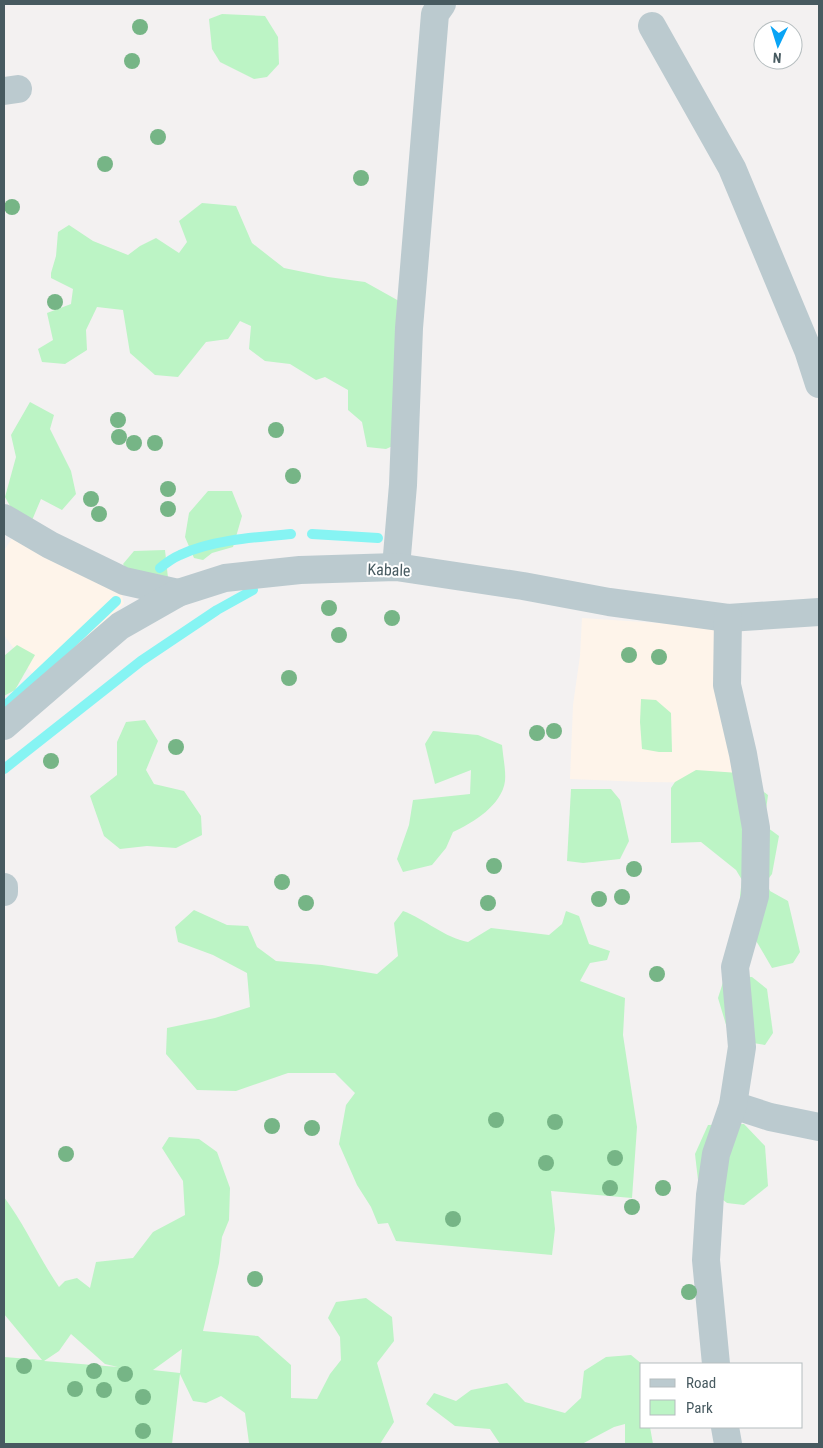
<svg xmlns="http://www.w3.org/2000/svg" width="823" height="1448" font-family="'Roboto Condensed',sans-serif">
  <rect width="100%" height="100%" fill="#f3f1f1"/>
  <!-- commercial -->
  <g fill="#fef4ea">
    <path d="M15,533L120,586L124,604L38,682L4,635V551Z"/>
    <path d="M582,618L719,627L743,783L643,782L570,779L573,705L580,656Z"/>
  </g>
  <!-- green -->
  <g fill="#bcf4c5" fill-rule="evenodd">
    <path d="M222,14L265,16L278,37L279,64L267,77L254,79L220,62L212,49L209,19Z"/>
    <path d="M202,203L236,206L252,243L284,268L328,277L365,282L399,301V443L386,449L367,447L362,422L348,410V390L325,377L316,380L290,364L265,361L249,349L251,326L240,321L228,339L206,342L178,377L155,375L130,353L123,310L97,307L86,330L87,350L65,364L42,362L38,349L53,340L47,313L71,304L73,289L51,278V273L56,256L58,232L69,225L93,241L128,255L140,246L156,238L179,253L187,242L179,221Z"/>
    <path d="M30,402L54,415L50,429L71,471L76,494L62,510L41,499L30,525L18,520L5,497L16,457L11,435Z"/>
    <path d="M208,491H232L242,516L233,547L212,553L203,560L194,558L185,537L189,513Z"/>
    <path d="M165,550L168,578L143,592L123,564L134,551Z"/>
    <path d="M17,645L35,655L15,690L4,696V656Z"/>
    <path d="M641,699L656,700L671,713L672,752H659L642,749L640,722Z"/>
    <path d="M145,720L158,741L146,770L154,784L184,791L201,816L202,835L176,848L147,846L120,849L104,836L90,796L117,775V742L126,722Z"/>
    <path d="M433,731L478,735L502,745C503,757 506,770 505,781C502,805 473,823 453,832L446,848L432,865L403,872L397,859L409,825L413,800L470,794L471,770L435,784L425,744Z"/>
    <path d="M696,770L739,773L768,795L764,825L779,836L772,874L766,882L770,891L788,901L800,952L793,963L772,968L758,944L742,920L740,895L742,880L736,870L701,842L671,843V788L675,782Z"/>
    <path d="M571,789H611L620,800L629,841L620,859L583,863L567,861Z"/>
    <path d="M194,910L227,925L248,926L257,947L276,961L322,965L377,974L398,956L394,923L403,911C425,919 445,938 468,942L491,928L549,935L562,924L566,911L579,916L589,944L610,951L607,960L590,963L580,981L625,998L623,1035L637,1127L632,1198L551,1191L555,1229L552,1255L396,1241L388,1223L378,1224L371,1207L357,1185L339,1144L346,1105L355,1093L335,1073H288L236,1091L197,1090L166,1054L167,1028L215,1018L250,1007L247,973L213,955L178,942L175,927Z"/>
    <path d="M725,976L752,977L767,989L773,1033L765,1045L753,1043L727,1028L718,998Z"/>
    <path d="M744,1124L765,1146L768,1186L744,1205L727,1203L698,1180L695,1154L708,1125Z"/>
    <path d="M169,1137L199,1139L217,1152L230,1188L229,1220L222,1237L219,1263L203,1331L258,1336L291,1365V1398L317,1399L330,1374L341,1360L340,1337L328,1318L336,1302L366,1298L392,1317L394,1341L377,1363L394,1422L380,1444H246L249,1443L245,1413L221,1396L206,1403L193,1401L180,1374L172,1444H4V1357L42,1360L4,1314V1197C25,1225 39,1258 59,1287L65,1281L77,1278L90,1288L96,1262L133,1258L153,1232L185,1215L183,1181L162,1148ZM71,1334L105,1364L118,1367L44,1361L59,1351ZM182,1349L180,1373L153,1370Z"/>
    <path d="M631,1355L642,1364V1427H650L653,1444H625V1424L614,1427L582,1444H500L490,1429L455,1426L426,1404L434,1393L456,1401L471,1390L507,1383L525,1402L565,1413L581,1398L584,1371L606,1357Z"/>
  </g>
  <g fill="none" stroke-linecap="round" stroke-linejoin="round">
    <!-- stream -->
    <g stroke="#86f4f3" stroke-width="10">
      <path d="M312,534L378,538"/>
      <path d="M160,568C166,563 173,558 180,555C211,540 257,537 291,534"/>
      <path d="M4,707L116,601"/>
      <path d="M4,769L141,661L217,610L253,590"/>
    </g>
    <!-- minor -->
    <g stroke="#bbcacf" stroke-width="28">
      <path d="M652,26L732,168L808,350L819,384"/>
      <path d="M4,91L18,89"/>
      <path d="M4,518L50,545L124,581L178,593"/>
      <path d="M396,567L403,485L409,328L435,14L442,4"/>
      <path d="M4,726L120,626L178,593L225,578L300,570L396,567L523,586L609,602L728,618L819,612"/>
      <path d="M4,887V892"/>
      <path d="M733,1105L770,1117L819,1127"/>
      <path d="M716,1364L706,1260L710,1195L716,1154L733,1105L742,1047L735,967L755,896L756,828L743,754L727,685L728,618"/>
      <path d="M725,1427L728,1444"/>
    </g>
  </g>
  <!-- trees -->
  <g fill="#76b586">
    <circle cx="140" cy="27" r="8"/>
    <circle cx="132" cy="61" r="8"/>
    <circle cx="158" cy="137" r="8"/>
    <circle cx="105" cy="164" r="8"/>
    <circle cx="361" cy="178" r="8"/>
    <circle cx="12" cy="207" r="8"/>
    <circle cx="55" cy="302" r="8"/>
    <circle cx="118" cy="420" r="8"/>
    <circle cx="276" cy="430" r="8"/>
    <circle cx="119" cy="437" r="8"/>
    <circle cx="134" cy="443" r="8"/>
    <circle cx="155" cy="443" r="8"/>
    <circle cx="293" cy="476" r="8"/>
    <circle cx="168" cy="489" r="8"/>
    <circle cx="91" cy="499" r="8"/>
    <circle cx="168" cy="509" r="8"/>
    <circle cx="99" cy="514" r="8"/>
    <circle cx="329" cy="608" r="8"/>
    <circle cx="392" cy="618" r="8"/>
    <circle cx="339" cy="635" r="8"/>
    <circle cx="629" cy="655" r="8"/>
    <circle cx="659" cy="657" r="8"/>
    <circle cx="289" cy="678" r="8"/>
    <circle cx="554" cy="731" r="8"/>
    <circle cx="537" cy="733" r="8"/>
    <circle cx="176" cy="747" r="8"/>
    <circle cx="51" cy="761" r="8"/>
    <circle cx="494" cy="866" r="8"/>
    <circle cx="634" cy="869" r="8"/>
    <circle cx="282" cy="882" r="8"/>
    <circle cx="622" cy="897" r="8"/>
    <circle cx="599" cy="899" r="8"/>
    <circle cx="306" cy="903" r="8"/>
    <circle cx="488" cy="903" r="8"/>
    <circle cx="657" cy="974" r="8"/>
    <circle cx="496" cy="1120" r="8"/>
    <circle cx="555" cy="1122" r="8"/>
    <circle cx="272" cy="1126" r="8"/>
    <circle cx="312" cy="1128" r="8"/>
    <circle cx="66" cy="1154" r="8"/>
    <circle cx="615" cy="1158" r="8"/>
    <circle cx="546" cy="1163" r="8"/>
    <circle cx="610" cy="1188" r="8"/>
    <circle cx="663" cy="1188" r="8"/>
    <circle cx="632" cy="1207" r="8"/>
    <circle cx="453" cy="1219" r="8"/>
    <circle cx="255" cy="1279" r="8"/>
    <circle cx="689" cy="1292" r="8"/>
    <circle cx="24" cy="1366" r="8"/>
    <circle cx="94" cy="1371" r="8"/>
    <circle cx="125" cy="1374" r="8"/>
    <circle cx="75" cy="1389" r="8"/>
    <circle cx="104" cy="1390" r="8"/>
    <circle cx="143" cy="1397" r="8"/>
    <circle cx="143" cy="1431" r="8"/>
  </g>
  <g text-anchor="middle" dominant-baseline="central" stroke-width="4" stroke-linejoin="round" paint-order="stroke">
    <!-- street labels -->
    <g font-size="16" fill="#475a60" stroke="#fff">
      <text transform="translate(389 570) rotate(2)">Kabale</text>
    </g>
  </g>
  <!-- border -->
  <rect width="823" height="1448" fill="none" stroke="#475a60" stroke-width="10"/>
  <!-- legend -->
  <rect x="640" y="1363" width="162" height="65" fill="#ffffff" stroke="#b5bdbf"/>
  <rect x="650" y="1379" width="25" height="8" fill="#bbcacf" stroke="#b5bdbf"/>
  <text x="686" y="1388" font-size="15" fill="#475a60">Road</text>
  <rect x="650" y="1400" width="25" height="15" fill="#bcf4c5" stroke="#b5bdbf"/>
  <text x="686" y="1413" font-size="15" fill="#475a60">Park</text>
  <!-- north arrow -->
  <g transform="translate(778 45) rotate(184)"><circle r="24" fill="#ffffff" stroke="#b5bdbf"/>
  <path d="M0-4L9 19L0 12L-9 19Z" fill="#09a4f5"/>
  <text y="-8" font-size="14" font-weight="bold" text-anchor="middle" fill="#475a60">N</text>
  </g>
</svg>
